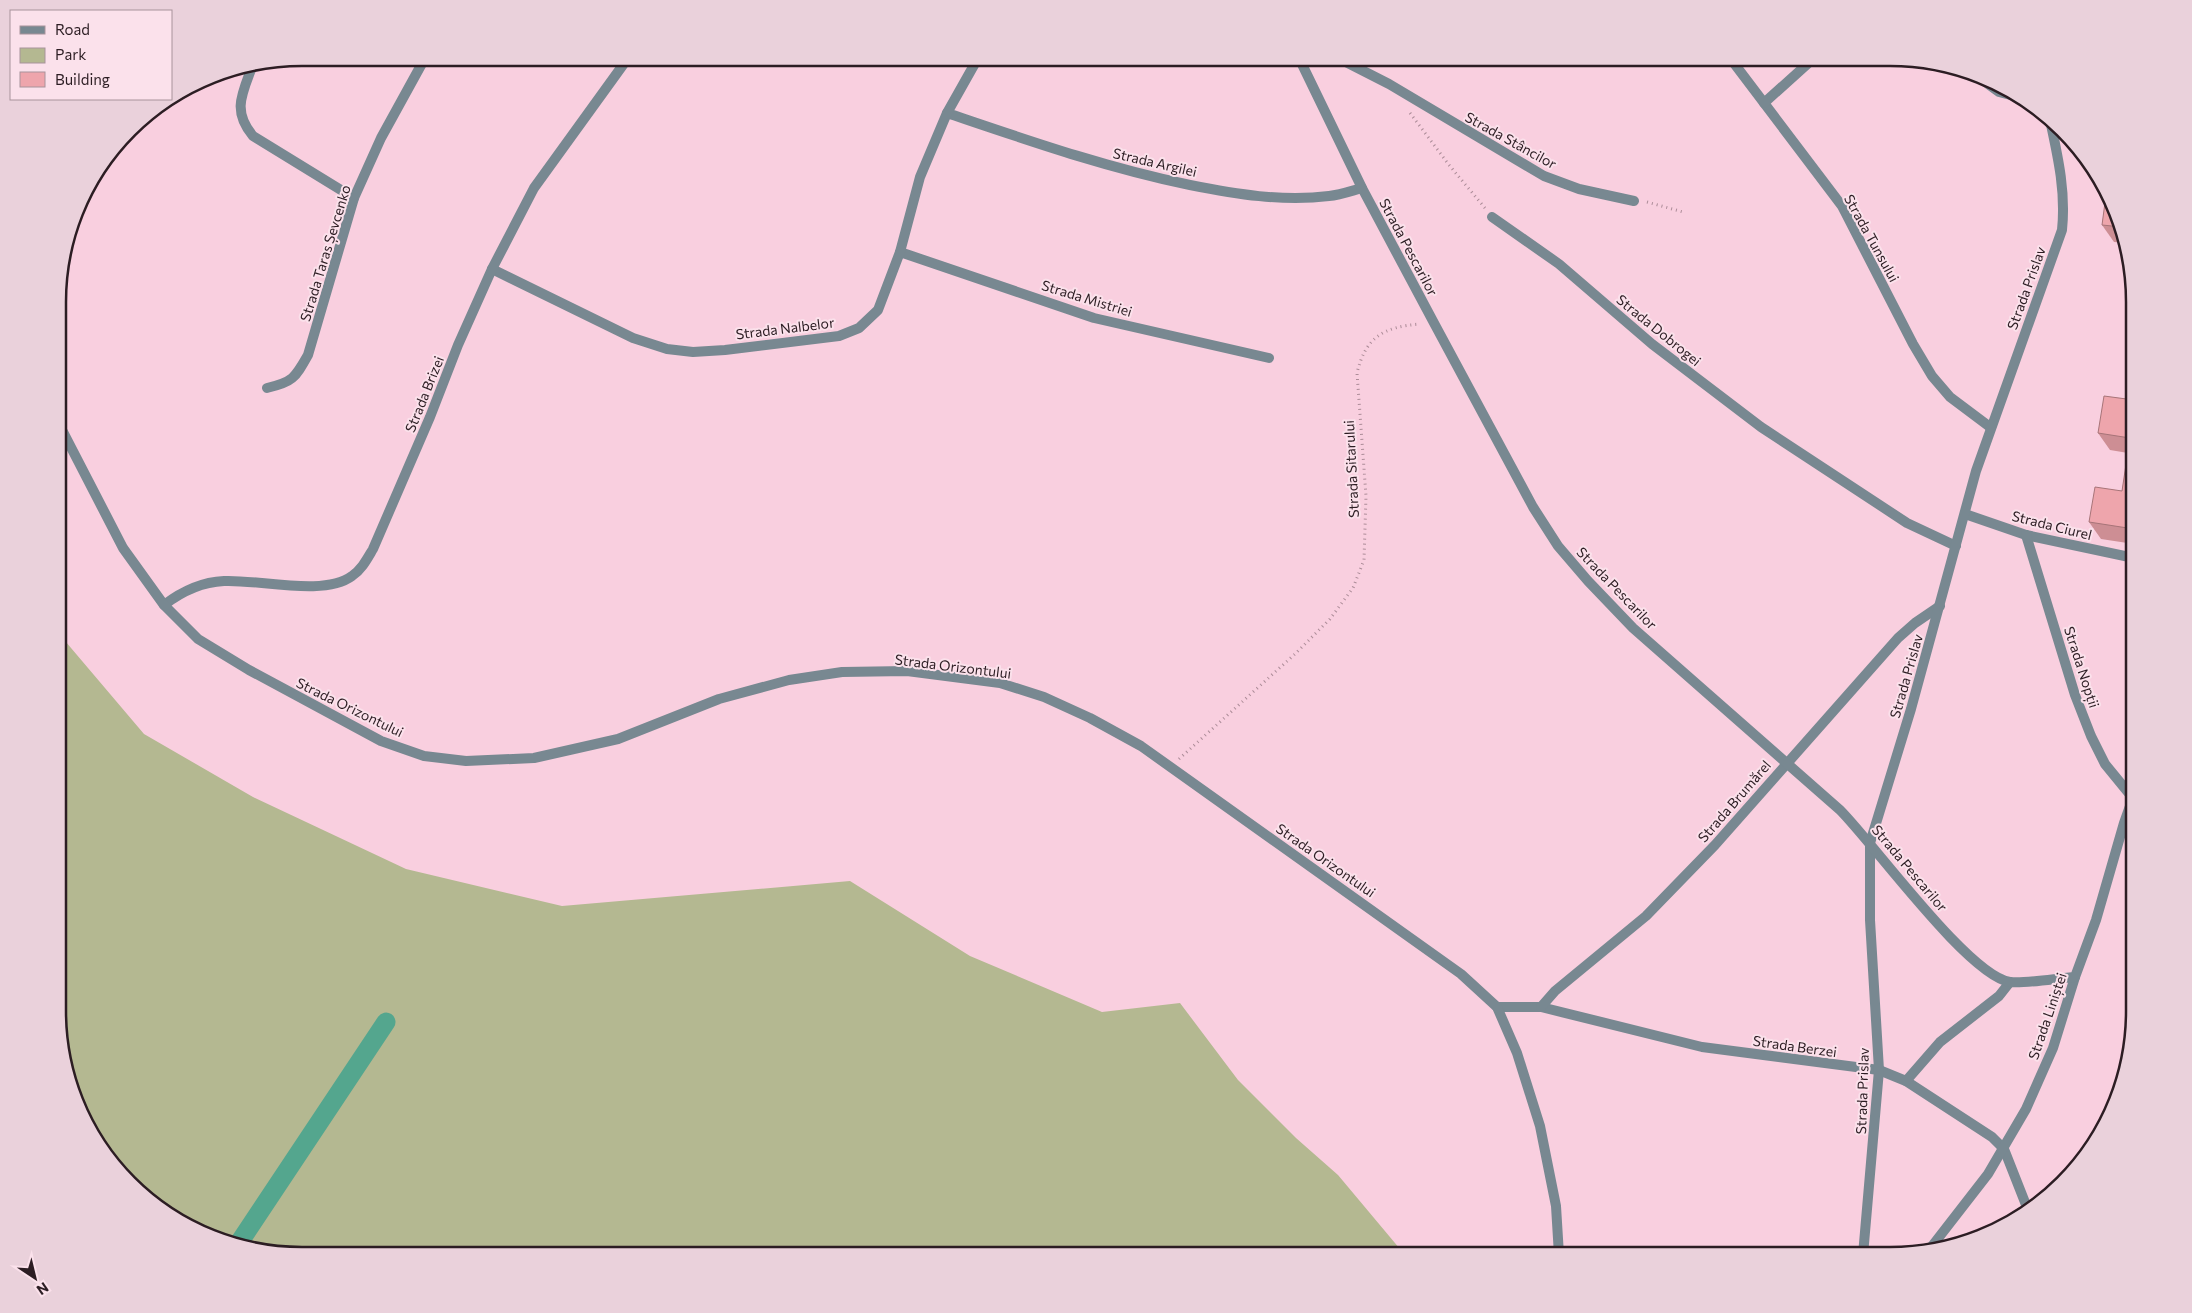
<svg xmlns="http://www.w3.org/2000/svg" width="2192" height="1313" font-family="Commissioner,sans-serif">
  <rect width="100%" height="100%" fill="#f9cfdf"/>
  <!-- green -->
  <path fill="#b4b891" d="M60,635L144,734L253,797L406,869L562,906L850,881L970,956L1102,1012L1180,1003L1238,1080L1296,1138L1338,1175L1405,1255H302C281,1253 258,1253 238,1247C158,1222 102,1168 71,1091C65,1076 63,1058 60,1042Z"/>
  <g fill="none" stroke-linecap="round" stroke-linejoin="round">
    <!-- canal -->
    <path stroke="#54a68e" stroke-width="19" d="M237,1246L386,1022"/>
    <!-- path -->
    <g stroke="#ac8c98" stroke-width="3" stroke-dasharray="1 4" stroke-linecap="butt">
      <path d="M1410,113L1449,165L1485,208"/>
      <path d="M1647,202L1683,212"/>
      <path d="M1179,759L1295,654L1330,619L1353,588L1364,560L1366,496L1357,373C1366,336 1384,327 1420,324"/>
    </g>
    <!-- minor -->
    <g stroke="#788891" stroke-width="10">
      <path d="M1338,58L1389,84L1544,176L1579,189L1634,201"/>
      <path d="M1730,58L1842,206L1913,344L1932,376L1950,397L1990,427"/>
      <path d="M252,67C242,94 232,111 253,136L354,198"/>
      <path d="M1977,76L1999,92L2022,98"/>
      <path d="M1764,103L1814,58"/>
      <path d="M947,113C1027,140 1107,168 1190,185C1235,194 1283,202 1329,196C1340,195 1351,191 1362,188"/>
      <path d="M1492,217L1559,264L1652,344L1761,427L1907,523L1956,546"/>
      <path d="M900,252L1094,318L1269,358"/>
      <path d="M492,269L633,338L667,349L693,352L725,350L839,336L859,328L878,310L900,252L920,177L947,113L978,58"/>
      <path d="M267,388C293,382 295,378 308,355L354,198L381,138L425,58"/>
      <path d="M1965,514L2026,535L2134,558"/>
      <path d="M2026,535L2075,695L2091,736L2105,764L2132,797"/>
      <path d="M164,605C181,592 202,582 224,581C258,579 324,597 352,576C362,569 367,559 373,549L430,417L458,345L492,269L534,188L628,58"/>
      <path d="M1497,1007H1541L1702,1047L1879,1070L1906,1081L1992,1137L2004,1149L2028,1210"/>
      <path d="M1541,1007L1555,991L1646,916L1715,845L1898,638L1915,623L1940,606"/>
      <path d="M1906,1081L1940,1042L1999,996L2010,982"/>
      <path d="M1929,1250L1988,1174L2026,1109L2053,1048L2075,977"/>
      <path d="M1863,1255L1879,1070L1870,920V843L1911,709L1976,471L2062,230C2066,192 2058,157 2050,120"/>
    </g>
    <!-- tertiary -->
    <g stroke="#788891" stroke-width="10">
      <path d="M1299,58L1362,188L1434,323L1533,507L1558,546L1588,581L1633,628L1840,810C1874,844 1968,975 2010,982C2023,984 2059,978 2075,977L2096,920L2124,823L2134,795"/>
      <path d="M60,426L123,548L164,605L198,639L249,670L381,741L424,756L466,761L534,758L618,739L719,699L789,680L842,672L907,671L1000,683L1044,697L1090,718L1141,746L1461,974L1497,1007L1517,1053L1540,1126L1556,1206L1559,1255"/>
    </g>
  </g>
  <!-- wall -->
  <g fill="#cd8e94">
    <path d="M2122,224L2125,243L2114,242L2102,225Z"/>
    <path d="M2134,400V544L2101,539L2089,522L2122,491L2128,453L2110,450L2098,433Z"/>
  </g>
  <!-- building -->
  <g fill="#eea5ac" stroke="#a77478">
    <path d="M2106,195H2107L2122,224V227L2102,225Z"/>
    <path d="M2104,396L2134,400V529L2089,522L2095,487L2122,491L2130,438L2098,433Z"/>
  </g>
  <g text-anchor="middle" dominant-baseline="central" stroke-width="4" stroke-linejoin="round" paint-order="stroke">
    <!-- street labels -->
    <g font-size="14" fill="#2c1d23" stroke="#fbe1eb">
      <text transform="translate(1511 140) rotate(29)">Strada Stâncilor</text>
      <text transform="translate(1155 162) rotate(13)">Strada Argilei</text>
      <text transform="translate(1872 238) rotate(61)">Strada Tunsului</text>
      <text transform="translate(1409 247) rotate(62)">Strada Pescarilor</text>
      <text transform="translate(325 253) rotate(-73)">Strada Taras Șevcenko</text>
      <text transform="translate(2026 288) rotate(-70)">Strada Prislav</text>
      <text transform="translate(1087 298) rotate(17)">Strada Mistriei</text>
      <text transform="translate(785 328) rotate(-7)">Strada Nalbelor</text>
      <text transform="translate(1659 330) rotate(39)">Strada Dobrogei</text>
      <text transform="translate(424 394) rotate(-68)">Strada Brizei</text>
      <text transform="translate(1351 469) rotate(-93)">Strada Sitarului</text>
      <text transform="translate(2052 525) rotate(14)">Strada Ciurel</text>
      <text transform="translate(1617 588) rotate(46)">Strada Pescarilor</text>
      <text transform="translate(953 666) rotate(7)">Strada Orizontului</text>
      <text transform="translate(2082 667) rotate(72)">Strada Nopții</text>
      <text transform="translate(1906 676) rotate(-74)">Strada Prislav</text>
      <text transform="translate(350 707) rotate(26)">Strada Orizontului</text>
      <text transform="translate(1734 801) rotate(-49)">Strada Brumărel</text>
      <text transform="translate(1326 860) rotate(35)">Strada Orizontului</text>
      <text transform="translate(1910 868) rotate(50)">Strada Pescarilor</text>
      <text transform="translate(2047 1016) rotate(-71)">Strada Liniștei</text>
      <text transform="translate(1795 1046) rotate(8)">Strada Berzei</text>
      <text transform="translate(1862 1091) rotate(-88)">Strada Prislav</text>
    </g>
  </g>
  <!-- crop -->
  <path d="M0 0H2192V1313H0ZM302 66H1890A236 236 0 0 1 2126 302V1011A236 236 0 0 1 1890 1247H302A236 236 0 0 1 66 1011V302A236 236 0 0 1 302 66Z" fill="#ead1db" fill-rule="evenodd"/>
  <path fill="none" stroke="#2c1d23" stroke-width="2.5" d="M302 66H1890A236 236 0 0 1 2126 302V1011A236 236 0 0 1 1890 1247H302A236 236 0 0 1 66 1011V302A236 236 0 0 1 302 66Z"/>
  <!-- legend -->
  <rect x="10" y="10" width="162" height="90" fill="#fbe1eb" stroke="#a8939b"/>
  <rect x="20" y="26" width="25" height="8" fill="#788891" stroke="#a8939b"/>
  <text x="55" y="35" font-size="15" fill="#2c1d23">Road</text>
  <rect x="20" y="48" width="25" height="15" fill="#b4b891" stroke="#a8939b"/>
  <text x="55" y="60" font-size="15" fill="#2c1d23">Park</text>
  <rect x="20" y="72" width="25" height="15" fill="#eea5ac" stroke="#a8939b"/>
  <text x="55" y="85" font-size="15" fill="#2c1d23">Building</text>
  <!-- north arrow -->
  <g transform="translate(35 1278) rotate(145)" stroke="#fbe1eb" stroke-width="4" paint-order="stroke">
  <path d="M0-4L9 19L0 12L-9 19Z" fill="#2c1d23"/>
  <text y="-8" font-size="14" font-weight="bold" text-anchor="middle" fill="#2c1d23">N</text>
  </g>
</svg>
